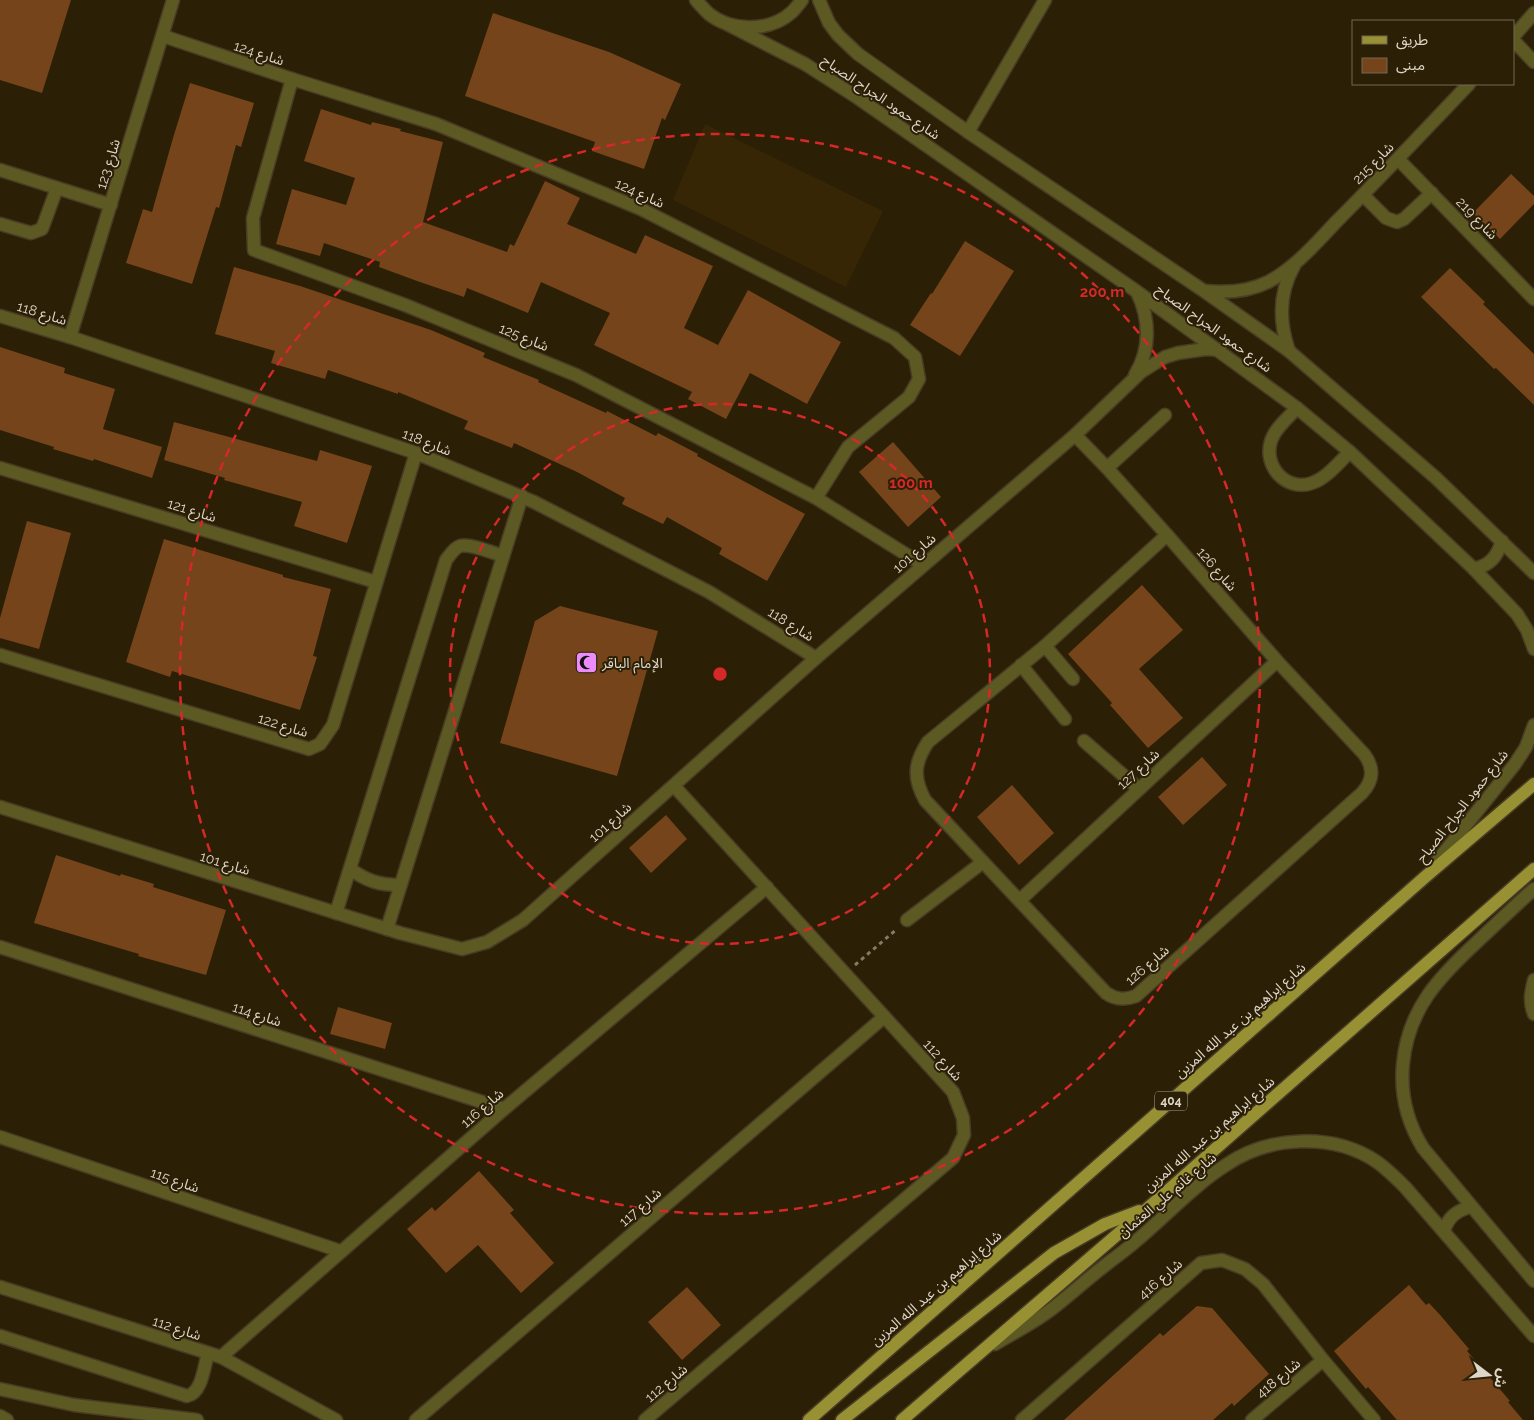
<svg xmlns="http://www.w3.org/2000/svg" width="1534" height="1420" font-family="Raleway,'Noto Sans Arabic',sans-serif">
  <rect width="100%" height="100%" fill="#2b1f06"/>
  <!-- built -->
  <path fill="#362605" d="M705,124L883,211L846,287L673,200Z"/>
  <!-- building -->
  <g fill="#75441a">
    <path d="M0,0H71L42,93L0,80Z"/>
    <path d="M493,13L609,52L681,84L665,120L662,118L644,169L592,151L595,142L465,96Z"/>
    <path d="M190,83L254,103L241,147L236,145L219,208L216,207L192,284L126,263L143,209L152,212L173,138Z"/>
    <path d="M321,109L371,125L372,122L401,129L400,131L443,142L423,222L507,252L510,244L514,246L545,181L580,198L567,224L636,254L645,235L713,266L684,328L718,345L748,290L841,342L807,404L750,373L726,419L688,399L692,392L594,345L610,313L541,282L528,313L467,288L464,297L417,281L379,267L380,262L324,243L320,256L276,244L292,189L346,205L355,178L304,161Z"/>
    <path d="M1511,174L1534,196V204L1500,239L1473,213Z"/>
    <path d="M965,241L1014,271L960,356L910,325L931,293L932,294Z"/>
    <path d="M234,267L300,286L431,330L485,353L483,357L539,380L538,382L606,413L607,411L656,436L658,433L698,454L697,456L805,514L767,581L719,554L722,548L667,517L663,524L622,504L625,498L577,472L514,443L512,448L464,429L468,421L398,392V394L328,370L325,379L271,363L275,351L215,334Z"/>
    <path d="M1450,268L1485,302L1483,304L1534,354V405L1496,368L1494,369L1421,297Z"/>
    <path d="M0,347L65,368L64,373L115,389L103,429L162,447L152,478L94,459L93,461L53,449L54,447L0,430Z"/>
    <path d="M174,422L317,461L320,450L372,466L347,543L294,526L302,502L224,480L225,478L164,460Z"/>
    <path d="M893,442L941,497L908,527L859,472Z"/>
    <path d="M27,521L71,533L39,649L0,638V618Z"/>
    <path d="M164,539L253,566L283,575V577L331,589L313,656L317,657L300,710L172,671L170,677L126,662Z"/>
    <path d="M1142,585L1183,630L1139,669L1183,718L1148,748L1110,705L1112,703L1068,654Z"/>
    <path d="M560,606L658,631L617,776L500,743L535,621Z"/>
    <path d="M1202,757L1227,785L1183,825L1158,797Z"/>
    <path d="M1012,785L1054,833L1019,865L977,817Z"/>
    <path d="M666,815L687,839L651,873L629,848Z"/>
    <path d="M56,855L120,876L121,874L154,884L153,887L226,910L206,975L138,956L139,954L34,923Z"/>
    <path d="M338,1007L392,1023L385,1049L330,1034Z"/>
    <path d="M479,1171L514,1210L510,1213L554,1263L521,1293L478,1245L446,1273L407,1229L432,1207L435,1211Z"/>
    <path d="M1409,1285L1426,1305L1429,1303L1441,1316L1469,1349L1467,1351L1510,1401L1508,1402L1523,1420H1397L1368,1387L1366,1389L1334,1351Z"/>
    <path d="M687,1287L721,1325L682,1360L648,1322Z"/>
    <path d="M1197,1306L1212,1308L1269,1374L1234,1406L1232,1403L1213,1420H1064L1160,1333L1163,1336Z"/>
  </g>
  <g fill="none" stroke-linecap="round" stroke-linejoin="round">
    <defs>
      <g id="minor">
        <path d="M696,0C700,5 705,10 709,14C732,32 770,32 792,12C796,8 799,4 802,0"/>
        <path d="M819,0L829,23L838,35L858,54L968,132L1204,291L1289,351L1436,478L1534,573"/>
        <path d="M727,24L805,64L858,98L1136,291L1297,408L1350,452L1474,569L1517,614L1527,630L1534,649"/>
        <path d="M163,36L292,79L436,124L641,209L894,338L915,357L919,379L909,397L848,447L816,498"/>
        <path d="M1513,37L1534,13"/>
        <path d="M1513,40L1534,62"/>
        <path d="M292,79L253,218L254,250L405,305L576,375L816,498L923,565"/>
        <path d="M968,132L1045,0"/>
        <path d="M1398,159L1534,299"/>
        <path d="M0,170L111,205"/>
        <path d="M1363,195L1386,218L1397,222L1404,219L1432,193"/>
        <path d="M0,224L31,233L42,229L57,188"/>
        <path d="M1205,291C1227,293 1248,292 1268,282C1295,268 1316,243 1337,221C1382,176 1425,130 1469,84"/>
        <path d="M0,316L70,337L416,453L534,502L709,592L816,658"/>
        <path d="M70,337L173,0"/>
        <path d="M1289,351C1279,322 1278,294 1294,266"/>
        <path d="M1135,375C1151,349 1150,319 1137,292"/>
        <path d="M1297,408C1289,417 1275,428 1271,441C1263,466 1286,492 1312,483C1327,478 1339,462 1350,452"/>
        <path d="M1075,435L1107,468L1167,535"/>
        <path d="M0,468L376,582"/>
        <path d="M1107,468L1165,415"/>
        <path d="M1167,535L1277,661L1364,754C1374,767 1374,780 1362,793L1136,996C1125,1000 1116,1000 1106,993L925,800C913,778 914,763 928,742L1045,646Z"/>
        <path d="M1474,569C1490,565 1497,557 1502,541"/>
        <path d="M1045,646L1073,679"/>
        <path d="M0,655L309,749L320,744L333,725L416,453"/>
        <path d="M1021,665L1065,719"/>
        <path d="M1084,741L1139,789"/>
        <path d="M0,807L400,933L462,949L487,942L523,920L816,658L1075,435L1141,372L1165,357L1178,353L1206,349L1220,350"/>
        <path d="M1434,865L1515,764L1526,747L1534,725"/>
        <path d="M350,869C367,881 379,885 400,885"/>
        <path d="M1534,889C1515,906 1497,923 1478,941C1439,977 1408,1009 1403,1064C1400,1095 1407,1122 1423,1148L1534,1281"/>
        <path d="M1020,900L1277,661"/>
        <path d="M336,913L446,560C450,555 454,548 460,546C470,543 493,553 503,556"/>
        <path d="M907,920L983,862"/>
        <path d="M387,929L522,496"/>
        <path d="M0,947L504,1109"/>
        <path d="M1534,980C1531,992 1529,1002 1534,1014"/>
        <path d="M0,1137L340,1251"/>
        <path d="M1444,1231C1448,1217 1457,1210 1471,1207"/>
        <path d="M0,1287L221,1357L336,1420"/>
        <path d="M0,1336L187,1396C202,1393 204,1367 208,1353"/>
        <path d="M995,1344C1015,1332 1035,1322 1053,1308C1070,1295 1086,1280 1103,1267C1114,1258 1126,1250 1136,1241C1166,1216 1193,1186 1226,1165C1268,1136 1333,1132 1377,1162C1387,1169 1396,1178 1405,1187L1534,1336"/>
        <path d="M221,1357L504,1109L767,887"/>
        <path d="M0,1389L74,1405L197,1420"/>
        <path d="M0,1416L7,1420"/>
        <path d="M416,1420L884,1017"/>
        <path d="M645,1420L953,1158L964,1135L963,1118L953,1092L674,786"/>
        <path d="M1022,1420L1201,1263L1222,1260L1245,1269L1263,1284L1323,1360L1374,1420"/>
        <path d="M1252,1420L1323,1360"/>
      </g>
      <g id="major">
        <path d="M809,1420L1425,877L1534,784"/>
        <path d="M842,1420L1054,1253L1105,1224L1139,1211"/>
        <path d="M902,1420L1148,1208L1534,869"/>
      </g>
    </defs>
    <!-- minor casing -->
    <use href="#minor" stroke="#483c25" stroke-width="15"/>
    <!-- major casing -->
    <use href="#major" stroke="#483c25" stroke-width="15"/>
    <!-- path -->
    <path stroke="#857b67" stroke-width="3" stroke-dasharray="4 4" stroke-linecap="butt" d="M855,965L897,929"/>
    <!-- minor -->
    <use href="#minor" stroke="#5d5922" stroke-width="12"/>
    <!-- major -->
    <use href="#major" stroke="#979133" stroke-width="12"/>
  </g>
  <!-- distance rings -->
  <g fill="none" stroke="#d62828" stroke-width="2.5" stroke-dasharray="9 6">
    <circle cx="720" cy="674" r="270"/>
    <circle cx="720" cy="674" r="540"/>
  </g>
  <!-- icons -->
  <defs>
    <symbol id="mosque-square" viewBox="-11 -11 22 22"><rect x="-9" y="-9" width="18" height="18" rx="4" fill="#ec8cfb" stroke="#2b1f06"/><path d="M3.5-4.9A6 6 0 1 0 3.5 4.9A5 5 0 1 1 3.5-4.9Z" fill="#111"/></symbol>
  </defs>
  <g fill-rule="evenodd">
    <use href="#mosque-square" x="574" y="650" width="25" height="25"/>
  </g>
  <g text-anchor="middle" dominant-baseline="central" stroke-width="4" stroke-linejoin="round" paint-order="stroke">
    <!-- shield labels -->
    <rect fill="#2b1f06" stroke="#a89f8e" stroke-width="1" x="1155" y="1091.5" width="32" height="19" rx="4"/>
    <g font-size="12" font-weight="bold" fill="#ded6c8">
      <text x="1171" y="1101">404</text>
    </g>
    <!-- street labels -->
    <g font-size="14" fill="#ded6c8" stroke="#2b1f06">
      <text transform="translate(259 53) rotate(18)">شارع 124</text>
      <text transform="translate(881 97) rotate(34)">شارع حمود الجراح الصباح</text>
      <text transform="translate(1373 163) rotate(-46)">شارع 215</text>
      <text transform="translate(108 164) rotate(-73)">شارع 123</text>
      <text transform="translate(640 193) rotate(24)">شارع 124</text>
      <text transform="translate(1477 218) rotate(46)">شارع 219</text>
      <text transform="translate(42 313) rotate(17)">شارع 118</text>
      <text transform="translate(1214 328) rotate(36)">شارع حمود الجراح الصباح</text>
      <text transform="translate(524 337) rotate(22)">شارع 125</text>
      <text transform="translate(427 442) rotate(21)">شارع 118</text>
      <text transform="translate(192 510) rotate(17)">شارع 121</text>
      <text transform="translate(914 553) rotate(-41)">شارع 101</text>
      <text transform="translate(1217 569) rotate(49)">شارع 126</text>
      <text transform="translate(791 624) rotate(32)">شارع 118</text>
      <text transform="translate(283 725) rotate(17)">شارع 122</text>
      <text transform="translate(1138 769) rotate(-43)">شارع 127</text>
      <text transform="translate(1462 806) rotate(-52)">شارع حمود الجراح الصباح</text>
      <text transform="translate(610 822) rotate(-42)">شارع 101</text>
      <text transform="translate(225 863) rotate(17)">شارع 101</text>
      <text transform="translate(1147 965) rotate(-41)">شارع 126</text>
      <text transform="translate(257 1014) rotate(18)">شارع 114</text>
      <text transform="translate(1240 1020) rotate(-41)">شارع إبراهيم بن عبد الله المزين</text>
      <text transform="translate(943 1060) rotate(48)">شارع 112</text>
      <text transform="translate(482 1108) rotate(-41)">شارع 116</text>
      <text transform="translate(1209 1134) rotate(-41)">شارع ابراهيم بن عبد الله المزين</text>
      <text transform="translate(175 1180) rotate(19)">شارع 115</text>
      <text transform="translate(1167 1195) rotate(-40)">شارع غانم علي العثمان</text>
      <text transform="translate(640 1207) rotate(-41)">شارع 117</text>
      <text transform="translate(1160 1279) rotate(-41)">شارع 416</text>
      <text transform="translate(936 1288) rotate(-41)">شارع إبراهيم بن عبد الله المزين</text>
      <text transform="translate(177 1328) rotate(18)">شارع 112</text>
      <text transform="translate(1278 1378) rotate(-40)">شارع 418</text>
      <text transform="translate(666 1383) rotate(-40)">شارع 112</text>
    </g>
    <!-- poi labels -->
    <g font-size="14" fill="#ded6c8" stroke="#2b1f06" text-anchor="start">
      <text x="602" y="663">الإمام الباقر</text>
    </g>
  </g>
  <circle cx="720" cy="674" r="8" fill="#d62828" stroke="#2b1f06" stroke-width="2.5"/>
  <g font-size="15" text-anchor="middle" font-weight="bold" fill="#d62828" stroke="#2b1f06" stroke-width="4" stroke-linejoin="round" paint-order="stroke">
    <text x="1102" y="297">200 m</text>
    <text x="911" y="488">100 m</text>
  </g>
  <!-- legend -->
  <rect x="1352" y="20" width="162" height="65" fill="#2b1f06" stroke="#736854"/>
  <rect x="1362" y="36" width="25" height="8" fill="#979133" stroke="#736854"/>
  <text x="1396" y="45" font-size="15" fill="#ded6c8">طريق</text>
  <rect x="1362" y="58" width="25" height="15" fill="#75441a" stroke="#736854"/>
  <text x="1396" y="70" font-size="15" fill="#ded6c8">مبنى</text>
  <!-- north arrow -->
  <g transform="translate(1489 1375) rotate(106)" stroke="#2b1f06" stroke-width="4" paint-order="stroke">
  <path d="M0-4L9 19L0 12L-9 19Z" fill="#ded6c8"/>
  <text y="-8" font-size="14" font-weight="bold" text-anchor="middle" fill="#ded6c8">ش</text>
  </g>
</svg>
